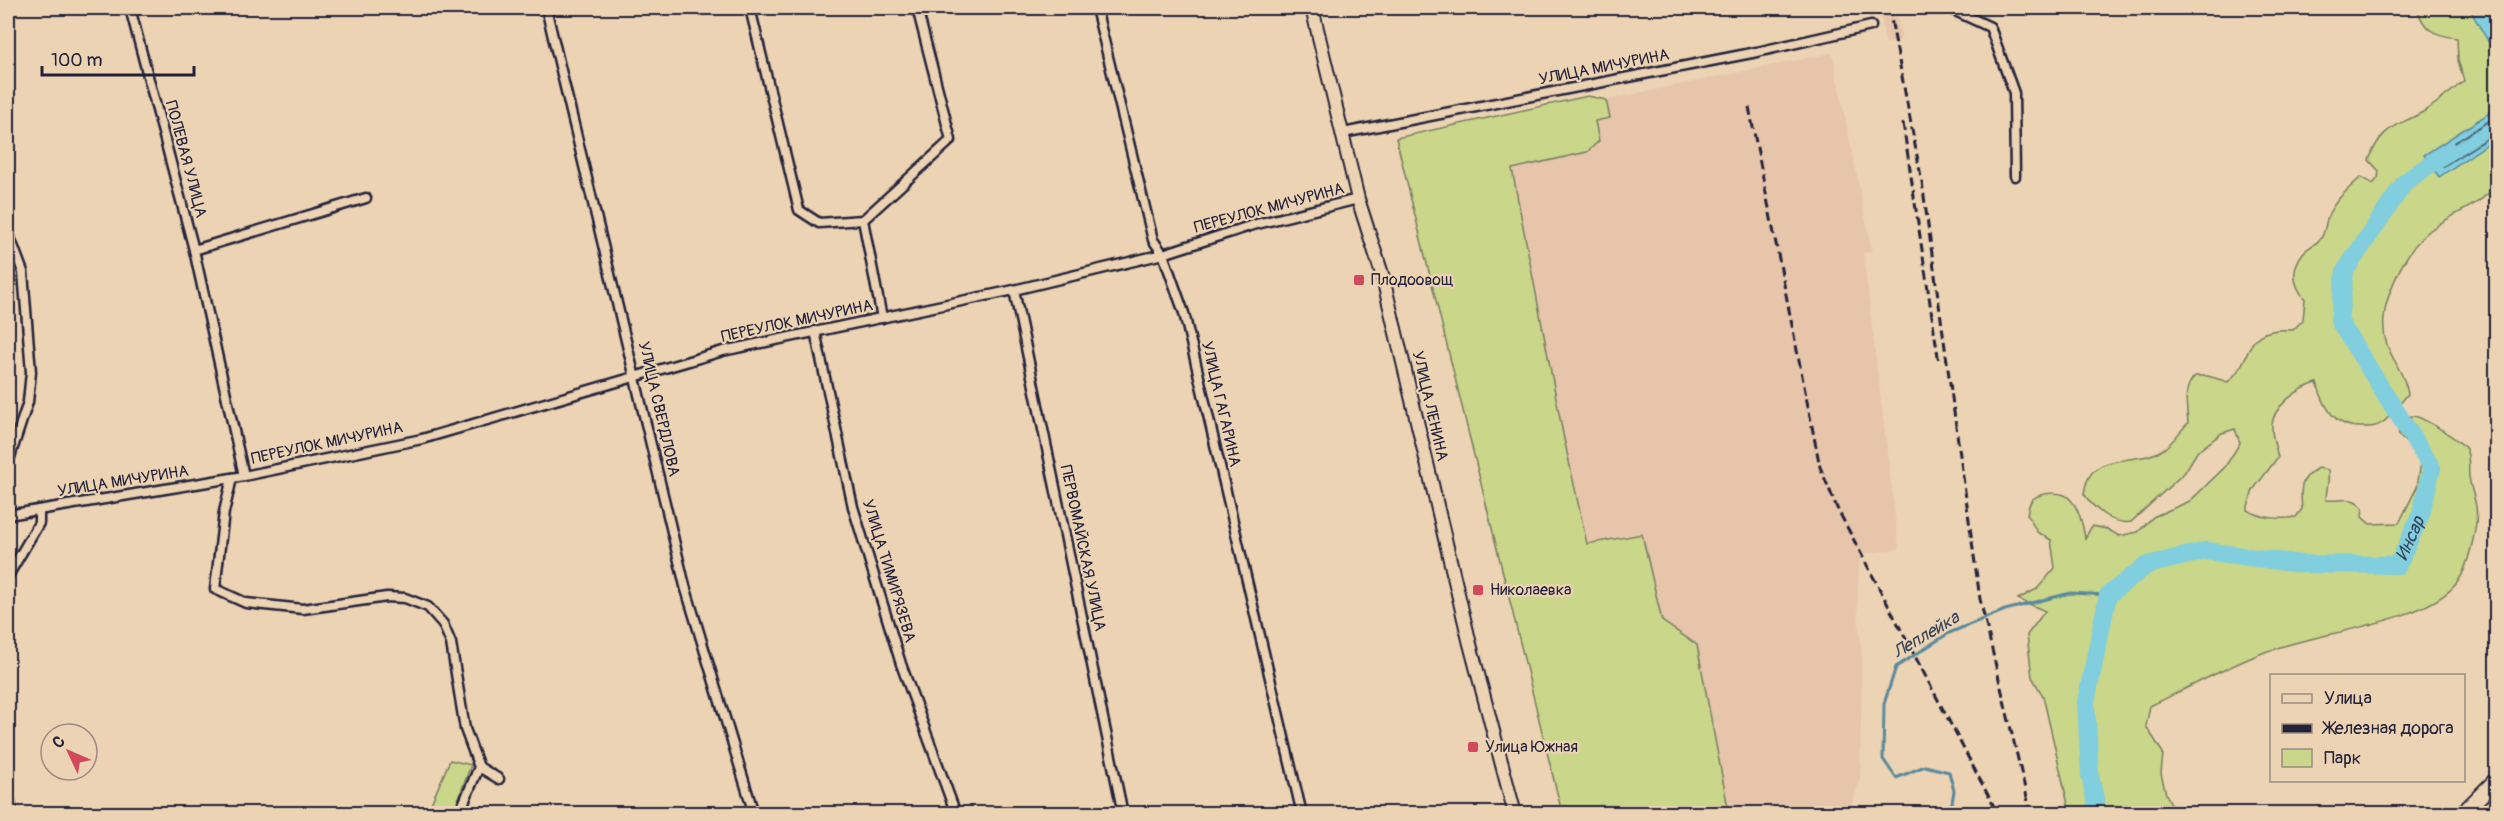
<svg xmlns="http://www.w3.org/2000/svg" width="2504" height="821" font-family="Pangolin,sans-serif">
  <rect width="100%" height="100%" fill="#ecd3b3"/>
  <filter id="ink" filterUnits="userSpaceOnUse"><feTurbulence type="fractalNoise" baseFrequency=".0167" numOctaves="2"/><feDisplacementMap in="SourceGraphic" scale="12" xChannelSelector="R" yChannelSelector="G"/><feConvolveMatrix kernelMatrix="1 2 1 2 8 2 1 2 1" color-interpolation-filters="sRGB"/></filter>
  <g filter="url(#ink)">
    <!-- built -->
    <g fill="#e6c5ab">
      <path d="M1879,8H1894L1902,39L1886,44Z"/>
      <path d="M1832,53L1872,251L1863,253L1899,549L1860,554L1857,602L1862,659L1860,778L1850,810L1823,814L1729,813L1697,645L1662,621L1642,534L1587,545L1563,434L1512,168L1587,151L1599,141L1595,121L1610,118L1606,100Z"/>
    </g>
    <!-- green -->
    <g fill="#cad689" stroke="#767c62" stroke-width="1.5">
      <path d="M2417,8H2496V186C2478,207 2450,214 2428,232C2405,251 2381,300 2384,330C2385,353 2405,371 2408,394C2400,403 2392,416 2382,423C2376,427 2370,427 2363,427C2335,429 2324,407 2317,383C2299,388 2270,407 2272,429C2272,438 2276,448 2278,457L2253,490L2247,510C2261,518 2280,520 2296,517L2302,509C2300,490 2299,478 2318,468L2328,470C2330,481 2326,489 2326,500C2341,502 2352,494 2363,508L2362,517L2370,524L2399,523L2417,487L2422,457L2399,436L2398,425C2402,420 2405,416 2412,416C2422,416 2460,440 2466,449C2470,457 2468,467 2469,476C2470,487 2475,497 2476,507C2479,523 2467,572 2456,584C2425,623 2314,633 2265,652C2226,667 2188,688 2150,706L2146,726L2163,753L2161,774L2166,794L2176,814L2070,813L2043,696L2032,677L2027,635L2045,611L2018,599L2037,589L2055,568L2051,540L2037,532L2027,514C2028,510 2029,504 2031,501C2038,492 2063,490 2070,499C2079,508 2083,526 2085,538L2092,526L2107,529L2119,536L2138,532L2153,517L2190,501L2225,467L2240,443L2235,429L2222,433L2197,452L2185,472L2131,522C2112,525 2094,509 2084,494C2089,448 2135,467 2162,450C2172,444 2180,431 2188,423C2187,407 2182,388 2195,376H2208L2228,382C2258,355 2239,327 2293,330L2303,320L2305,299C2293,285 2291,269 2303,253C2308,247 2317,244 2321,238C2326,231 2325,223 2328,216C2334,201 2349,188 2361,177L2373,184L2378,178L2379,171L2369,160C2382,126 2394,128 2423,112C2437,104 2451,91 2464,81L2458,60L2457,38C2434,35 2424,31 2417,8Z"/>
      <path d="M1588,96L1606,100L1610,118L1595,121L1599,141L1587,152L1512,169L1563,434L1587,544L1642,534L1662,621L1697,645L1729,813H1562L1396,138Z"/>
      <path d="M450,760L471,765L453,813H427Z"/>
    </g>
    <!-- water -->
    <g fill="#80cede" stroke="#5a899d" stroke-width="1.5">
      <path d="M2469,8H2496V55Z"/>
      <path d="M2496,94V138L2439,177L2424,155L2488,114Z"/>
    </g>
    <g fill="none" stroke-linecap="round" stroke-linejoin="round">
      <!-- shore -->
      <path stroke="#48677c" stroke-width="1.5" d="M2496,110L2492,119L2435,155L2434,159L2442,167L2496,133"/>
      <!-- stream -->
      <path stroke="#5a899d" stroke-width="3" d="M1950,814L1954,791L1949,772L1925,766L1896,778L1883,759L1884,704L1896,667L1949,633L2005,610L2070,593L2108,595"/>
      <!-- river -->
      <path stroke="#80cede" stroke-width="18" id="s1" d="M2098,814L2090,775L2086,702L2108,595L2147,565L2206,551L2300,564L2398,565L2421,514L2432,468L2339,321L2345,271L2405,182L2449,151"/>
      <defs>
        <g id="street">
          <path d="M130,8L194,250L244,476"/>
          <path d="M546,8L685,586L754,814"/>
          <path d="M750,8L799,210L819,223L863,220"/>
          <path d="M1096,8L1153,240L1163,254L1184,313L1302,814"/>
          <path d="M1949,8L1990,27L2014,93L2015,176"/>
          <path d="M1343,133L1757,52L1871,26"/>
          <path d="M863,220L951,140L917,8"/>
          <path d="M863,220L882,318"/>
          <path d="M8,232L23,272L31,372L28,402L8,463"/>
          <path d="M194,250L366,198"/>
          <path d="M1014,290L1123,814"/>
          <path d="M815,331L853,507L901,664L956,814"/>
          <path d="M232,478L224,512L215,589L246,603L303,609L387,597L405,598L428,607L443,624L451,643L465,729L479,767L459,814"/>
          <path d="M8,515L244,476L422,439L723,351L1014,290L1163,254L1253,225L1358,199"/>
          <path d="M8,576L39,523V510"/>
          <path d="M479,767L499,779"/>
          <path d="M8,791L12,814"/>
        </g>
        <path id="secondary" d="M1312,8L1358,199L1382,274L1470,644L1515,814"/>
        <path id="primary" d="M2462,814L2496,780"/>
      </defs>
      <!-- street casing -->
      <use href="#street" stroke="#22223b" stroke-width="13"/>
      <!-- secondary casing -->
      <use href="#secondary" stroke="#22223b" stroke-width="16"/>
      <!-- primary casing -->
      <use href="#primary" stroke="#22223b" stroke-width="18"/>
      <!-- street -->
      <use href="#street" stroke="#ecd3b3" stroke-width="8"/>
      <!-- secondary -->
      <use href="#secondary" stroke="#ecd3b3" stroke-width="12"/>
      <!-- primary -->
      <use href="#primary" stroke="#ecd3b3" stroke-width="14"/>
      <!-- rail -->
      <g stroke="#22223b" stroke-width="3" stroke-dasharray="9 4.5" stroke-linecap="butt">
        <path d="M1889,8L1922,182L1980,599L2031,814"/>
        <path d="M1749,107L1820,467L1837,508L1998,814"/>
        <path d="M1903,123L1939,363"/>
      </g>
    </g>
  </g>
  <!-- markers -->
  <g fill="#d1495b" stroke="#ecd3b3" stroke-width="2">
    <rect x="1353" y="274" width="12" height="12" rx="3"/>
    <rect x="1472" y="584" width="12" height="12" rx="3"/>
    <rect x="1467" y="741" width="12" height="12" rx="3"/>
  </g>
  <g text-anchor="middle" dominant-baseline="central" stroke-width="4.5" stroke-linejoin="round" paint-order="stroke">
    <!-- street labels -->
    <g font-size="16" fill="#22223b" stroke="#ecd3b3">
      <text transform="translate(1604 67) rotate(-11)">УЛИЦА МИЧУРИНА</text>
      <text transform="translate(186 159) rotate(75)">ПОЛЕВАЯ УЛИЦА</text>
      <text transform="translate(1269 208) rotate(-15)">ПЕРЕУЛОК МИЧУРИНА</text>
      <text transform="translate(797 321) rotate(-12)">ПЕРЕУЛОК МИЧУРИНА</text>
      <text transform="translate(1221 404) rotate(77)">УЛИЦА ГАГАРИНА</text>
      <text transform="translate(1430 406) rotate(77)">УЛИЦА ЛЕНИНА</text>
      <text transform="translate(659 409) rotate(77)">УЛИЦА СВЕРДЛОВА</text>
      <text transform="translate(327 443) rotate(-12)">ПЕРЕУЛОК МИЧУРИНА</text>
      <text transform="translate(123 481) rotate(-9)">УЛИЦА МИЧУРИНА</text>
      <text transform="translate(1083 548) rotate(78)">ПЕРВОМАЙСКАЯ УЛИЦА</text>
      <text transform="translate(889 571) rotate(73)">УЛИЦА ТИМИРЯЗЕВА</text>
    </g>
    <!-- poi labels -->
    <g font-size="16" fill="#22223b" stroke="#ecd3b3" text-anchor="start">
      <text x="1371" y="280">Плодоовощ</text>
      <text x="1490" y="590">Николаевка</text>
      <text x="1485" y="747">Улица Южная</text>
    </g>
    <!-- water labels -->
    <g font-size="18" font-style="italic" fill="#35445c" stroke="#ecd3b3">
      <text stroke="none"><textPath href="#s1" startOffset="554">Инсар</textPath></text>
      <text transform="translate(1926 635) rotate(-31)">Леплейка</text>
    </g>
  </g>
  <!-- margin -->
  <rect width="2504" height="821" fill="none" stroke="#ecd3b3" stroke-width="30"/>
  <rect x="15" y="15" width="2474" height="791" fill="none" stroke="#22223b" stroke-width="2" filter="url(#ink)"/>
  <!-- legend -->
  <rect x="2270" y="674" width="195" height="108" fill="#ecd3b3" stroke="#9b8c83" stroke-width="1.5"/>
  <rect x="2282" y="694" width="30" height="9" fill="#ecd3b3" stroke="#9b8c83" stroke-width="1.5"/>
  <text x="2324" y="704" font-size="18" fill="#22223b">Улица</text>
  <rect x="2282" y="724" width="30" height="9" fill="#22223b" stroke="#9b8c83" stroke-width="1.5"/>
  <text x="2324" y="734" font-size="18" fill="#22223b">Железная дорога</text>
  <rect x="2282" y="749" width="30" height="18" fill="#cad689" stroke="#9b8c83" stroke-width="1.5"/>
  <text x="2324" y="764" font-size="18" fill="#22223b">Парк</text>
  <!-- north arrow -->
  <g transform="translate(69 752) rotate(314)"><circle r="28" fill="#ecd3b3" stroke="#9b8c83" stroke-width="1.5"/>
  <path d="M0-4.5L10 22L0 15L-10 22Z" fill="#d1495b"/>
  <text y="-9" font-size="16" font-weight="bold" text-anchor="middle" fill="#22223b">С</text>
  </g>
  <!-- scale -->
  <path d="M42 66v9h152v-9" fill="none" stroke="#22223b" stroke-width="3"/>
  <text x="51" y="66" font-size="18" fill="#22223b" stroke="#ecd3b3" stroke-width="4.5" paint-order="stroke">100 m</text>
</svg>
